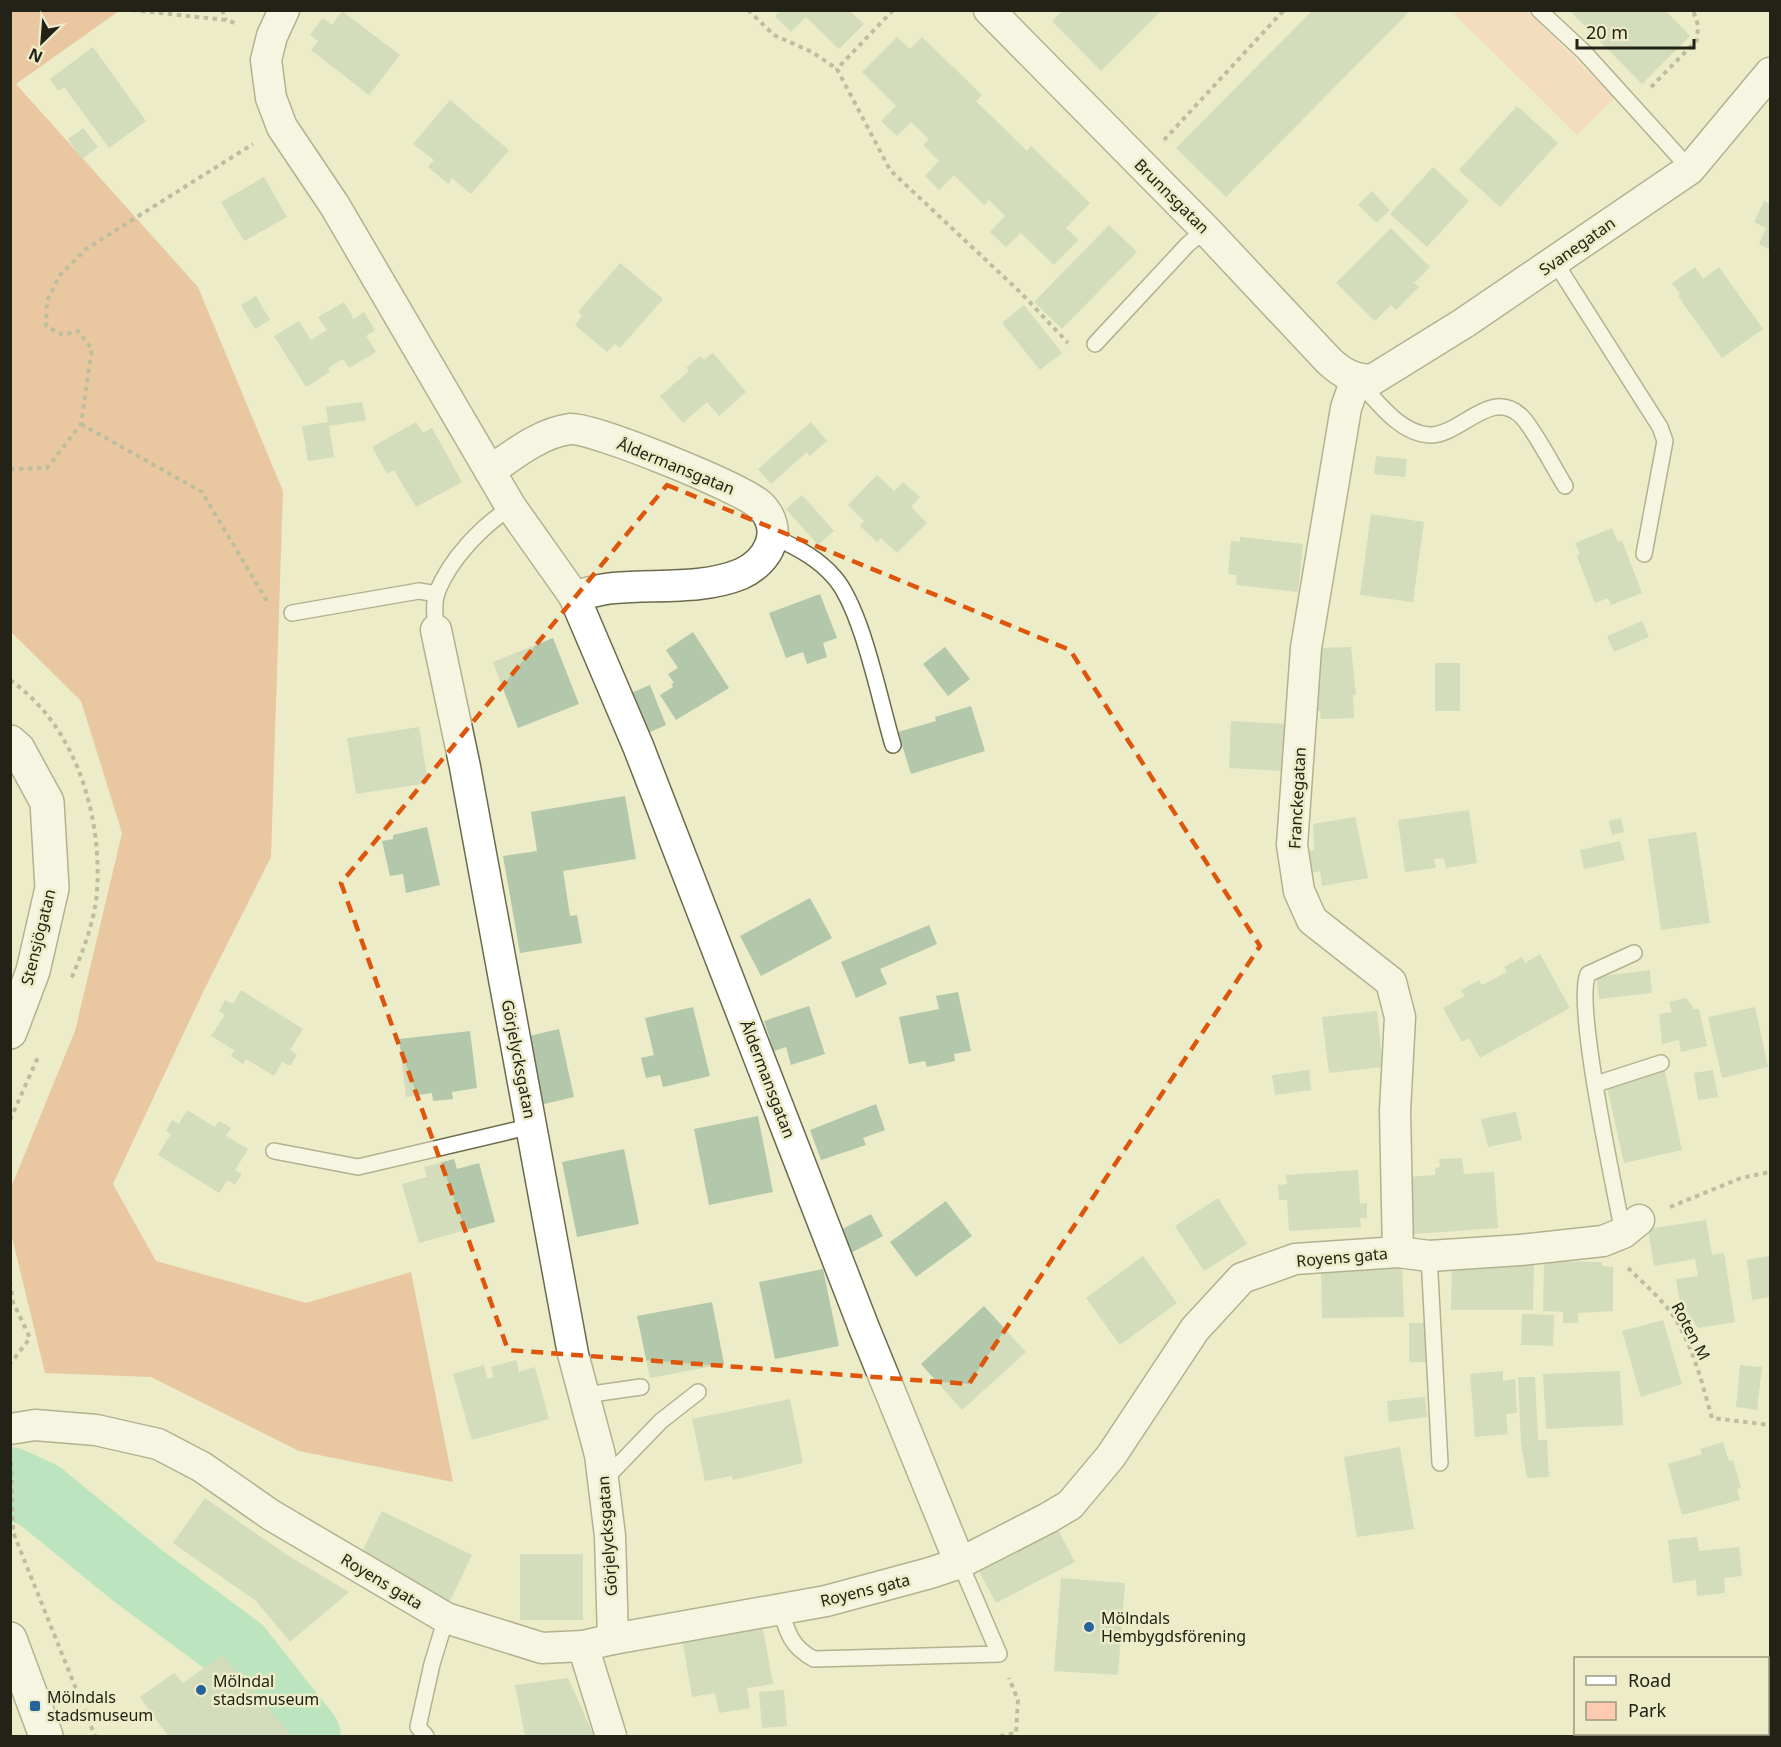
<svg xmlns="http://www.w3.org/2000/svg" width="1781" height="1747" font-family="'Noto Sans',sans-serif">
  <rect width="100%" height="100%" fill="#ececc9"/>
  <!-- green -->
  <path fill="#fccbb1" d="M1451,11H1527L1615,98L1577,135Z"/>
  <!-- forest -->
  <path fill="#e59b72" d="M11,11H119L16,84L198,287L283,491L271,857L204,990L113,1184L156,1261L306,1303L411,1272L453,1482L299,1451L151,1377L45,1373L11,1233L10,1190L75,1031L122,833L81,701L11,632Z"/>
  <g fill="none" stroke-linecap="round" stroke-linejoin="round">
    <!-- river -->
    <path stroke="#82dbb3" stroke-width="70" d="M10,1482L40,1496L137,1575L238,1650L306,1736"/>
  </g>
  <!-- building -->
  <g fill="#b3c7aa">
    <path d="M781,10H853L851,12L864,24L839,49L806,17L791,32L775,16Z"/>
    <path d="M1063,10H1162L1101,71L1052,21Z"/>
    <path d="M1313,10H1406L1408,13L1226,197L1176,148Z"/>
    <path d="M1569,10H1665L1690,36L1642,84Z"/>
    <path d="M342,11L400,55L369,95L311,50L318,41L310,35L323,18L332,25Z"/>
    <path d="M897,37L910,49L922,37L982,95L976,101L1027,151L1031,146L1090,203L1066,228L1079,240L1054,265L1021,233L1006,247L990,232L1005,216L989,200L984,205L954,175L939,190L925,176L939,161L923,145L929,139L911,122L897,136L881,121L896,106L862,72Z"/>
    <path d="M93,47L146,121L109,148L64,87L58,91L50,79Z"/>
    <path d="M450,100L509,150L471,194L452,178L448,184L428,167L434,160L413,144Z"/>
    <path d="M1517,106L1558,143L1500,207L1459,170Z"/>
    <path d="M83,128L98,147L82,159L68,139Z"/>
    <path d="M1433,167L1469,201L1427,247L1390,214Z"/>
    <path d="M264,177L287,217L244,241L221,202Z"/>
    <path d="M1372,191L1390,210L1376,223L1358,205Z"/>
    <path d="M1764,201L1770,204V250L1759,244L1766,228L1754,222Z"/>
    <path d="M1109,225L1137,252L1062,329L1034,302Z"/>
    <path d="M1391,228L1430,267L1414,283L1419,287L1396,310L1391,305L1375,321L1336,283Z"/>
    <path d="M620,263L663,299L620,348L615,344L607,352L575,325L582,316L578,312Z"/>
    <path d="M1695,267L1703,279L1719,267L1763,329L1722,358L1678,296L1680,294L1672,283Z"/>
    <path d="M256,296L270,320L255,329L241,305Z"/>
    <path d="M344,302L354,319L364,312L375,330L366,336L376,352L349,368L343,359L328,368L330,372L306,387L274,336L299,321L311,340L327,330L318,317Z"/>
    <path d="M1024,305L1062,353L1040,370L1002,323Z"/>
    <path d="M713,353L746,392L719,416L707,402L683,423L660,396L689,371L686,368L700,356L704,360Z"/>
    <path d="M362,402L366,420L329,426L334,457L308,461L302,426L328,422L326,407Z"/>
    <path d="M416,422L423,433L432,428L462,482L416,507L394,470L387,474L372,447Z"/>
    <path d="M811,422L827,441L810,456L807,452L771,484L758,469Z"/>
    <path d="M1376,456L1407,459L1405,477L1374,474Z"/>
    <path d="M877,475L894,491L903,482L920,497L911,507L927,523L897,553L881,538L877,542L860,526L864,521L848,505Z"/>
    <path d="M802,495L834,531L818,545L786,509Z"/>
    <path d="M1371,514L1424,522L1413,602L1360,595Z"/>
    <path d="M1612,528L1618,542L1622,541L1642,593L1611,605L1608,598L1595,603L1577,556L1580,554L1575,543Z"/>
    <path d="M1240,537L1303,544L1298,592L1236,585L1237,575L1228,574L1231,541L1240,542Z"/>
    <path d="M820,594L837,638L823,643L827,657L807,664L803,652L786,658L769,613Z"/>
    <path d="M1642,621L1649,637L1614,652L1607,636Z"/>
    <path d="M693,632L729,688L676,720L660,695L673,687L671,684L674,683L668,674L678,668L666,650Z"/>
    <path d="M553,638L579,704L518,728L493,662Z"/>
    <path d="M945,647L970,679L948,696L923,664Z"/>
    <path d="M1351,647L1356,695H1353L1354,718L1321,719L1320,711H1314L1318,648Z"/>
    <rect x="1435" y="663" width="25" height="48"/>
    <path d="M650,685L666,725L648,733L631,693Z"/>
    <path d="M971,706L985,751L911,774L898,732L936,721L935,717Z"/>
    <path d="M1231,721L1288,724L1285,771L1229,768Z"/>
    <path d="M419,727L428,783L356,794L347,738Z"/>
    <path d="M625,796L636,859L563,871L570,916L577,915L582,943L520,953L503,856L537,851L531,812Z"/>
    <path d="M1469,810L1477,863L1446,868L1444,858L1434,859L1436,868L1405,872L1398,820Z"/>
    <path d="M1355,817L1368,878L1322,886L1320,871L1312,873L1308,851L1314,850L1313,824Z"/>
    <path d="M1621,818L1624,832L1612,835L1609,821Z"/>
    <path d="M427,827L440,885L406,893L403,874L390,876L382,841L393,839V835Z"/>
    <path d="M1696,832L1710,923L1661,930L1648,839Z"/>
    <path d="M1620,841L1625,860L1584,869L1580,850Z"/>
    <path d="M810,898L832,938L761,976L740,936Z"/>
    <path d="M929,925L937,944L880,969L887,984L856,998L841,962Z"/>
    <path d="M1540,954L1570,1008L1480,1058L1469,1038L1462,1042L1443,1008L1465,996L1461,990L1479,980L1482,985L1507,972L1504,967L1522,957L1525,963Z"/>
    <path d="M1650,970L1652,993L1599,999L1596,977Z"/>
    <path d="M241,990L303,1029L290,1050L297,1055L290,1066L282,1062L274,1076L246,1059L243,1064L231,1056L234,1050L211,1036L225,1015L219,1011L225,1000L233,1004Z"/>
    <path d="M958,992L971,1051L954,1054L955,1061L927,1067L925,1061L909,1064L899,1017L939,1009L936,996Z"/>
    <path d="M1686,998L1694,1009H1699L1707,1046L1681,1052L1679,1040L1662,1044L1659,1014L1672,1012L1669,1002Z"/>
    <path d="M809,1006L825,1054L791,1065L786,1047L774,1051L764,1021Z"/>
    <path d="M693,1007L710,1076L663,1087L660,1075L646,1078L641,1058L654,1055L645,1018Z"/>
    <path d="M1755,1007L1768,1067L1722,1078L1708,1017Z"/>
    <path d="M1377,1011L1383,1067L1329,1073L1322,1017Z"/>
    <path d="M559,1029L574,1097L540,1105L525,1037Z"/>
    <path d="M470,1031L477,1088L452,1092L453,1099L433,1101L432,1093L406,1097L399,1039Z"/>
    <path d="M1309,1070L1311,1090L1275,1095L1272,1075Z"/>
    <path d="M1713,1070L1718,1097L1698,1100L1694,1073Z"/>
    <path d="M1665,1071L1682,1150L1624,1163L1606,1083Z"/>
    <path d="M876,1104L885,1130L863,1138L866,1145L821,1160L810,1130Z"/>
    <path d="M187,1110L215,1127L219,1121L231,1128L226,1136L248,1149L235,1170L242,1174L235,1185L228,1180L219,1193L158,1155L171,1134L166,1131L172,1120L179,1124Z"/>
    <path d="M1516,1112L1522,1140L1488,1147L1481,1119Z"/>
    <path d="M758,1116L773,1192L709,1205L694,1129Z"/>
    <path d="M624,1149L639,1224L577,1237L562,1162Z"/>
    <path d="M1462,1158L1464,1174L1494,1172L1498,1228L1414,1234L1410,1177L1435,1175V1168L1440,1167L1439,1159Z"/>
    <path d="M454,1159L457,1169L479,1163L495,1222L419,1243L402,1184L427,1177L424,1167Z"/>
    <path d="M1358,1170L1360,1204L1367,1203V1218H1360L1361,1227L1289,1231L1287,1200H1279L1278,1185L1287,1184L1286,1175Z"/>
    <path d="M1218,1198L1247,1244L1204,1271L1175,1226Z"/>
    <path d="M946,1201L972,1236L916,1277L890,1242Z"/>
    <path d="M871,1214L883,1236L847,1255L835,1233Z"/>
    <path d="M1706,1220L1712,1255L1724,1253L1735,1322L1698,1328L1680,1302L1676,1279L1698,1276L1695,1259L1654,1266L1648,1229Z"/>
    <path d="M1143,1256L1177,1303L1120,1345L1086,1298Z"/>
    <path d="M1769,1256L1770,1297L1752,1300L1747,1260Z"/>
    <path d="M1452,1261L1534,1262L1533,1310H1451Z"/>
    <path d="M1544,1261L1602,1262V1266L1613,1267V1311L1578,1313V1323H1563V1312L1543,1311Z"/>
    <path d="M1402,1262L1404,1317L1322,1318L1321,1263Z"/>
    <path d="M823,1269L839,1346L775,1359L759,1282Z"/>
    <path d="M712,1302L724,1364L650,1378L637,1316Z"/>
    <path d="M984,1306L1026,1352L962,1410L921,1364Z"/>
    <path d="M1522,1314L1554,1315L1553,1346L1521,1345Z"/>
    <path d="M1663,1320L1682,1384L1641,1397L1622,1331Z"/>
    <path d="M1409,1323H1426L1427,1362H1409Z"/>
    <path d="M516,1360L519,1372L535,1367L549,1419L472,1440L453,1374L484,1365L487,1379L494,1377L491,1367Z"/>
    <path d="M1740,1365L1762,1367L1757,1410L1736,1407Z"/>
    <path d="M1503,1371V1381L1515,1379L1517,1413L1506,1414L1508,1434L1475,1437L1470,1374Z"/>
    <path d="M1620,1371L1623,1425L1546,1429L1543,1374Z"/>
    <path d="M1518,1377H1535L1538,1440H1547L1549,1477L1527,1478L1521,1444Z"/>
    <path d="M1425,1397L1427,1417L1389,1422L1387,1401Z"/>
    <path d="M790,1399L803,1463L733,1480L732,1476L705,1481L692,1419Z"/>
    <path d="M1723,1442L1729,1461L1733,1460L1741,1488L1737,1489L1740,1500L1682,1515L1668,1464L1702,1454L1700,1449Z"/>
    <path d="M1400,1447L1414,1529L1357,1537L1344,1457Z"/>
    <path d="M205,1498L287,1555L349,1592L290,1642L256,1601L173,1543Z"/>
    <path d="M382,1511L472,1555L448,1605L357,1562Z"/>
    <path d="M1058,1530L1075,1562L996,1603L979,1571Z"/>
    <path d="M1697,1537L1699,1551L1739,1547L1742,1576L1724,1578L1725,1593L1697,1596L1696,1580L1673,1583L1668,1540Z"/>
    <rect x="520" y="1554" width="63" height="66"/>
    <path d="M1061,1578L1125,1583L1118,1675L1054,1671Z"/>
    <path d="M762,1624L773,1684L747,1688L750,1708L719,1713L715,1693L692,1697L682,1638Z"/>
    <path d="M222,1655L292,1736H168L140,1697L174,1673L183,1683Z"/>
    <path d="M568,1678L594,1736H525L515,1685Z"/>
    <path d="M784,1690L787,1726L762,1728L759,1692Z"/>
    <rect x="1667" y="1734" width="54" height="2"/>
  </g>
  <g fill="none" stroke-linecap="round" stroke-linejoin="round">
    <defs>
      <g id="lane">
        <path d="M1539,10L1584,52L1690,169"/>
        <path d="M1555,262L1660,427L1665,441L1644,554"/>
        <path d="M1095,344L1188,244L1206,230"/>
        <path d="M1358,381C1377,401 1399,433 1429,435C1461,436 1490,387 1521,416C1533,427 1555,470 1565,486"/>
        <path d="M773,536C795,547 817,557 834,577C862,608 880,702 893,745"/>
        <path d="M292,613L419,591L437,594"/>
        <path d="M436,630C435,618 433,604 437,592C451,558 481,527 511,507"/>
        <path d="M1596,1084L1661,1063"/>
        <path d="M274,1151L358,1167L532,1126"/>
        <path d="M1623,1233C1615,1190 1574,1004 1588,974L1634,953"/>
        <path d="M1429,1256L1440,1463"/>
        <path d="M585,1395L641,1387"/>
        <path d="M605,1479L661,1421L698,1392"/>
        <path d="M780,1608C787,1632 791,1647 814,1659L999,1654L960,1563"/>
        <path d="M426,1736L418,1727L432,1664L446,1618"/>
      </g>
      <g id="street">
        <path d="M284,10L272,36L266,60L271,98L282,127L335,206L511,507L574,596L638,746L864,1328L960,1563"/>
        <path d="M989,10L1206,230L1329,361C1343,374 1353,379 1372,380L1464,323L1690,169L1770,73"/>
        <path d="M1356,379L1346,408L1306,648L1292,845L1299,891L1312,920L1391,982L1400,1017L1395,1111L1398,1252"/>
        <path d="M490,471C513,455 540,433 570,429C592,427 742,488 760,505C786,530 768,562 741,574C702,590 655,584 614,588C601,589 587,593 574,596"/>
        <path d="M436,630L465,767L573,1354L600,1455L610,1536L613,1639"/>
        <path d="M10,1429L35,1425L96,1430L158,1444L202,1467L271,1515L446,1618L542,1648L583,1646L613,1639L826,1601L930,1573L960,1563L1048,1518L1070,1505L1111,1456L1195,1329L1242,1278L1295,1259L1398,1252L1429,1256L1520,1250L1603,1241L1623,1233L1639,1220"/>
        <path d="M583,1646L611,1736"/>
      </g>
      <g id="secondary">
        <path d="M10,742L18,749L47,802L52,888L33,971L10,1032"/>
        <path d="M10,1639L46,1736"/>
      </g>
    </defs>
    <!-- lane casing -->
    <use href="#lane" stroke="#6b6b4c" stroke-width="18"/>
    <!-- street casing -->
    <use href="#street" stroke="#6b6b4c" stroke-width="33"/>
    <!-- secondary casing -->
    <use href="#secondary" stroke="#6b6b4c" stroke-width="36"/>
    <!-- path -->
    <g stroke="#85856e" stroke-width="4" stroke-dasharray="4.5 4.5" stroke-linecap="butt">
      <path d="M132,10L226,20L238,24"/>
      <path d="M222,10L226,20"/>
      <path d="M748,10L774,35L812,52L837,69"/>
      <path d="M893,10L837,69L890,170L1021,293L1068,343"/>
      <path d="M1651,87L1697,40L1698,25L1693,10"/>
      <path d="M1164,140L1284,10"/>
      <path d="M81,424L202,492L267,601"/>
      <path d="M10,469L47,468L81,424L92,349L78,331L63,335L46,326L47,301L60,275L86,249L253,144"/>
      <path d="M10,680C76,726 102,815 97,891C95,920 83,952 71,979"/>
      <path d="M10,1120L38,1057"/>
      <path d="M1670,1207L1741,1178L1770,1172"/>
      <path d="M1628,1268C1640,1280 1654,1292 1665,1305C1691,1336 1701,1380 1712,1418L1770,1425"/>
      <path d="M10,1282L13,1302L30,1338L10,1364"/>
      <path d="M11,1462L13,1532L95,1736"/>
      <path d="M1000,1736L1016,1733L1018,1700L1009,1678"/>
    </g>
    <!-- lane -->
    <use href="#lane" stroke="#fff" stroke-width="15"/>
    <!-- street -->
    <use href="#street" stroke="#fff" stroke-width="30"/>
    <!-- secondary -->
    <use href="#secondary" stroke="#fff" stroke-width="33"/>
  </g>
  <!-- marked area -->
  <path d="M0 0H1781V1747H0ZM667,485L1070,650L1260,946L969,1384L508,1350L341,883Z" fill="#ececc9" fill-opacity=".55" fill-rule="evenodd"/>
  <path fill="none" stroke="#de560c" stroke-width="4.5" stroke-dasharray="12 8" stroke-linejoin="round" d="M667,485L1070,650L1260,946L969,1384L508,1350L341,883Z"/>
  <!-- markers -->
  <g fill="#25649a" stroke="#ececc9" stroke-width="2">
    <circle cx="1089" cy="1627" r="6"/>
    <circle cx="201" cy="1690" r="6"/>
    <rect x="29" y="1700" width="12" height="12" rx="3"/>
  </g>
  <g text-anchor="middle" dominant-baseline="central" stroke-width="5" stroke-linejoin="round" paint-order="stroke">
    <!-- street labels -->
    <g font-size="16" fill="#232216" stroke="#ececc9">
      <text transform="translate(1172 196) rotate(45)">Brunnsgatan</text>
      <text transform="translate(1577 246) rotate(-35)">Svanegatan</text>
      <text transform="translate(676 466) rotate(22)">Åldermansgatan</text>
      <text transform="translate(1297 798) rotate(-87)">Franckegatan</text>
      <text transform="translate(38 937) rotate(-76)">Stensjögatan</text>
      <text transform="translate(519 1059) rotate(79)">Görjelycksgatan</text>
      <text transform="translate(768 1079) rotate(69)">Åldermansgatan</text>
      <text transform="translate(1342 1257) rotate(-5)">Royens gata</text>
      <text transform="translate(1691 1331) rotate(62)">Roten M</text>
      <text transform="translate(607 1536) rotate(-94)">Görjelycksgatan</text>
      <text transform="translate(382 1581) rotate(31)">Royens gata</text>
      <text transform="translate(865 1590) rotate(-14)">Royens gata</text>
    </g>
    <!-- poi labels -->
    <g font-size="16" fill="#232216" stroke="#ececc9" text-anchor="start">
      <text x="1101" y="1618">Mölndals<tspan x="1101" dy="18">Hembygdsförening</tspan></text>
      <text x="213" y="1681">Mölndal<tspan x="213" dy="18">stadsmuseum</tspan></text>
      <text x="47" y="1697">Mölndals<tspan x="47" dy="18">stadsmuseum</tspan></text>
    </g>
  </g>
  <!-- border -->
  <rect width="1781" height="1747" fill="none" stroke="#232216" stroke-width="24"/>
  <!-- legend -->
  <rect x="1574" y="1657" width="195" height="78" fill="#ececc9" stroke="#9c9b81" stroke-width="1.5"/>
  <rect x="1586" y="1676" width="30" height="9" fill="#ffffff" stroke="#9c9b81" stroke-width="1.5"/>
  <text x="1628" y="1687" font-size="18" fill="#232216">Road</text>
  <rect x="1586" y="1702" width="30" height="18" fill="#fccbb1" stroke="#9c9b81" stroke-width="1.5"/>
  <text x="1628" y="1717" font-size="18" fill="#232216">Park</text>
  <!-- north arrow -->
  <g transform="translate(42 42) rotate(205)" stroke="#ececc9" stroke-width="4.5" paint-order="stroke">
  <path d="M0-4.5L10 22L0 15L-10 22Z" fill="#232216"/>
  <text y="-9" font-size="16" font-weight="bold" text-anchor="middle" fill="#232216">N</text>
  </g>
  <!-- scale -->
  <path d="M1577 39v9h117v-9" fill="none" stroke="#232216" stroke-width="3"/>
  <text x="1586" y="39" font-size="18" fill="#232216" stroke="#ececc9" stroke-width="4.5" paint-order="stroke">20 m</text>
</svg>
